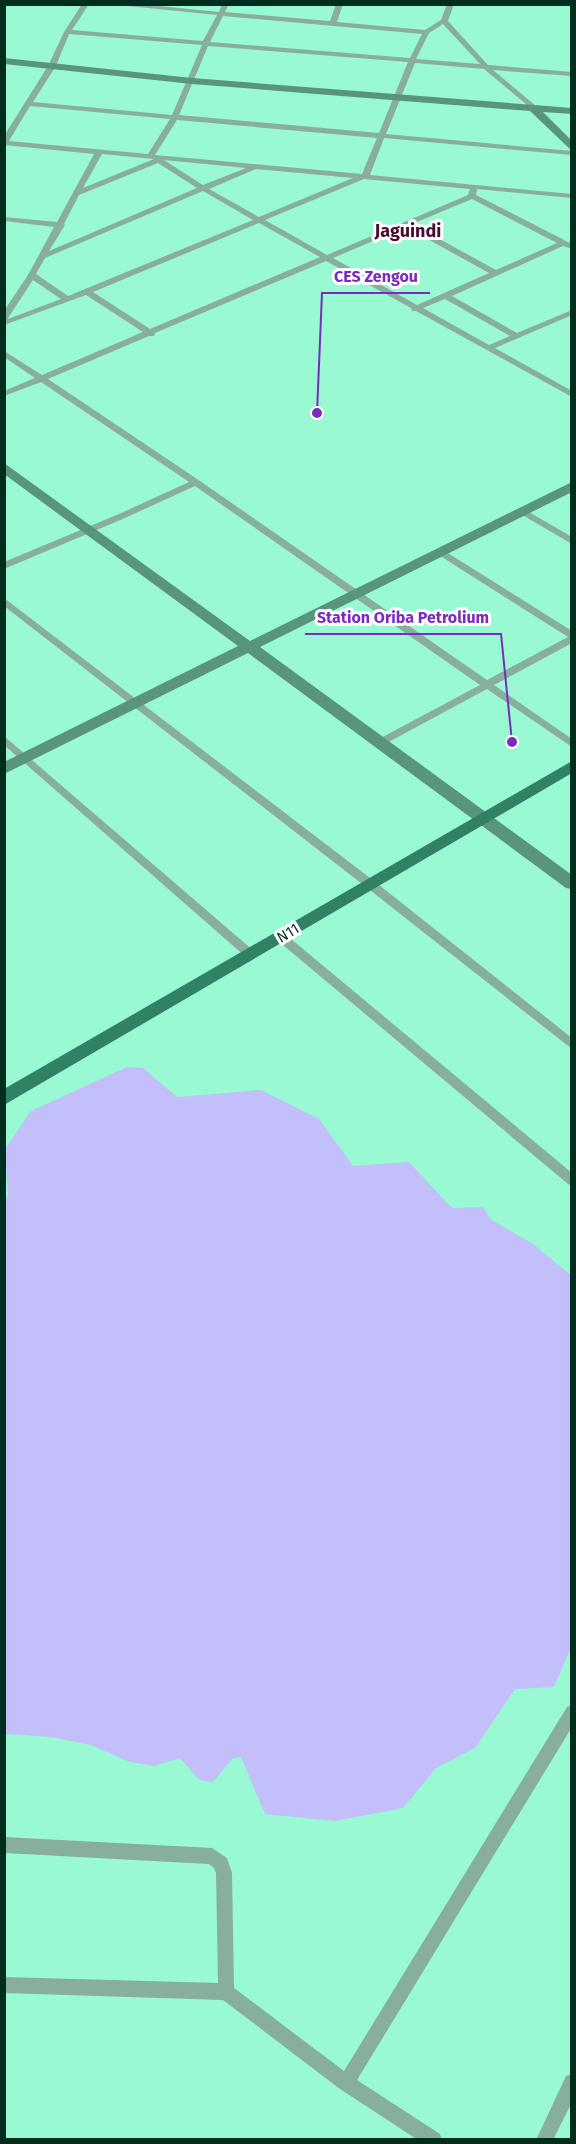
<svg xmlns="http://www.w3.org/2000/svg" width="576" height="2144" font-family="'Fira Sans',sans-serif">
  <rect width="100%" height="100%" fill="#99f9d3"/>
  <!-- water -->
  <path fill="#c2bffa" d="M127,1067L143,1068L177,1097L261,1090L319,1119L353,1166L409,1162L452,1208L483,1207L490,1219L533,1244L571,1275V1647L554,1687L515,1689L475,1748L436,1768L403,1808L335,1821L265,1814L241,1757L232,1759L213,1782L199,1780L180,1758L154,1766L130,1762L91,1745L51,1737L5,1734L4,1201L8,1195L5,1149L31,1111Z"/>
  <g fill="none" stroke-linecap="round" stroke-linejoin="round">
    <!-- street -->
    <g fill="#88ae9e" fill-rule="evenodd">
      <path d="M82,4H89L72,30L203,41L217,15L108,4H139L219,12L222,4H229L225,12L330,21L336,4H343L337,22L425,30L441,20L447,4H454L448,21L488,65L572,72V76L493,70L536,106V110H533L484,69L415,63L386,134L572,151V155L384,138L370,175L572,194V198L477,189L476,195L572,244V249L563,246L452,296L517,333L572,310V315L495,348L572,391V397L416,311H412L411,308L326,261L155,333L154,336H149L48,379L200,481L487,680L568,637L437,554V550H443L572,631V643L494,685L572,739V747L487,689L385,744H377L376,742L377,740L480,685L195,486L125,518L4,569V562L119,514L189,482L41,382L4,396V391L35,378L4,357V351L42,375L143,332L86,295L4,325V311L28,275L54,227L4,221V217L57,222L94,154L4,145V136L48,66L64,32ZM223,16L422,34L410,58L210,42ZM443,24L480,64L416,59L429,33ZM69,34L202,45L172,115L33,102L56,66ZM208,46L408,62L379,133L179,115ZM30,106L170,119L148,154L9,141ZM177,120L377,138L362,174L155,155ZM102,154L154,159L83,188ZM164,160L246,168L203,185ZM158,163L197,188L49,251L65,225L64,224L79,195ZM256,169L353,178L259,217L209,189ZM364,179L470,189L468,195L327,255L265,220ZM203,191L253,220L68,296L36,274L45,258ZM472,199L557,243L496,270L412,224ZM259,223L320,257L150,329L93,292ZM406,227L489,273L417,305L333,258ZM33,280L61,299L8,319V318ZM445,299L510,336L489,345L423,308Z"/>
      <path d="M522,508L572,537V544L519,513L517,511Z"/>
      <path d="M4,598L374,881L572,1038V1049L366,887L4,606Z"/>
      <path d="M4,736L255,952L257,955L255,958H247L4,745Z"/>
      <path d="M281,933L285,934L572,1173V1186L568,1184L277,940L275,937L277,934Z"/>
      <path d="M572,1705V1727L357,2080L440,2134L442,2140H418L340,2089L223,2000L4,1993V1977L218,1983L216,1873L214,1868L209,1864L4,1853V1837L212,1848L227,1858L232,1873L234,1988L344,2071L567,1707Z"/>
      <path d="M572,2074V2102L553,2140H536L566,2076Z"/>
    </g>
    <!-- secondary -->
    <g fill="#59947d" fill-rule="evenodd">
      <path d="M4,58L192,78L572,108V114L543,112L572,141V151L530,111L192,84L4,64Z"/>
      <path d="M4,463L250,641L572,482V492L260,647L572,875V889L566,888L248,653L4,774V762L238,646L4,474Z"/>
    </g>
    <!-- primary -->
    <path fill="#308165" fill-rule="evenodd" d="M572,761V773L4,1105V1089Z"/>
  </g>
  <g text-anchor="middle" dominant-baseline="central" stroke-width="6" stroke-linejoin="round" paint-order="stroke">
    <!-- street labels -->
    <g font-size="15" fill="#012d20" stroke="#fff">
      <text transform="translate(288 933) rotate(-31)">N11</text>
    </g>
    <!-- far-district labels -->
    <g font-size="18" font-weight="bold" fill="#490c32" stroke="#fff">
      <text x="408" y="231">Jaguindi</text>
    </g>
  </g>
  <!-- callouts -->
  <path fill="none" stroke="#7b2cbf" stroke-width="2" d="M317 413L322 293H430M512 742L501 634H305"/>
  <g fill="#7b2cbf" stroke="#fff" stroke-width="2">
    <circle cx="317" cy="413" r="6"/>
    <circle cx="512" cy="742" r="6"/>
  </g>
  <g font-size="16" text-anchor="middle" font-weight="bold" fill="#7b2cbf" stroke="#fff" stroke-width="6" stroke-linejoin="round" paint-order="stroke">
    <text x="376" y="282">CES Zengou</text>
    <text x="403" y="623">Station Oriba Petrolium</text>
  </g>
  <!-- border -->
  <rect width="576" height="2144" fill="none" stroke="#012d20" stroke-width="12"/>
</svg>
